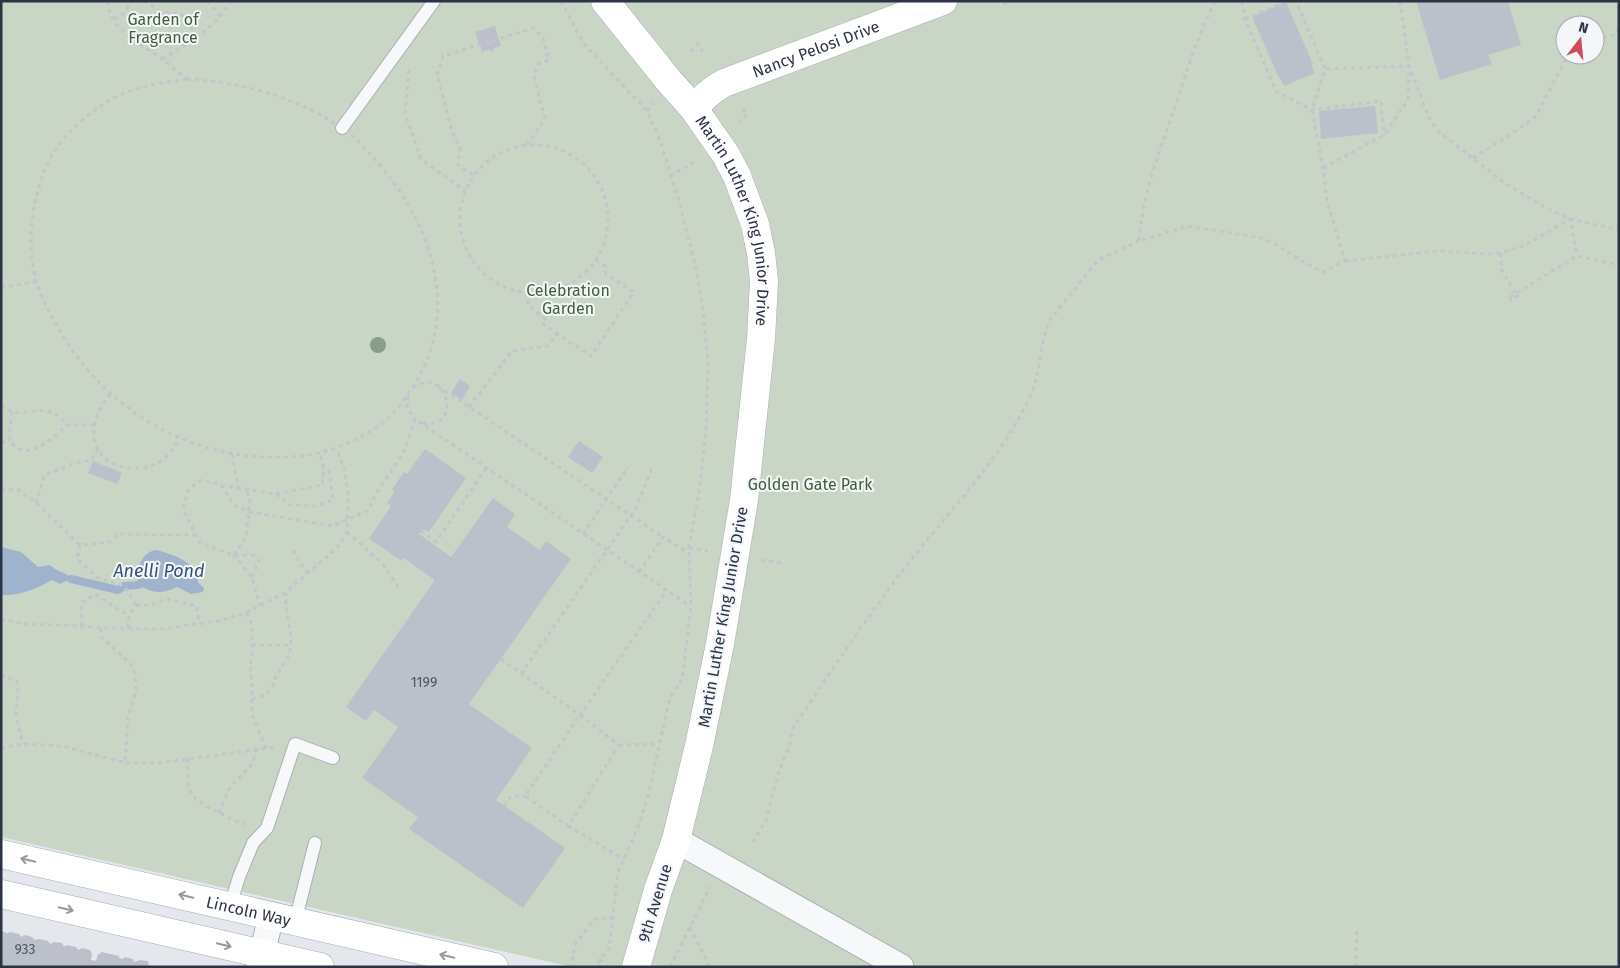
<svg xmlns="http://www.w3.org/2000/svg" width="1620" height="968" font-family="'Fira Sans',sans-serif">
  <rect width="100%" height="100%" fill="#e4e7ec"/>
  <!-- green -->
  <path fill="#c9d6c5" fill-rule="evenodd" d="M1,1H1619V967H572L1,837ZM1565,25H1595V55H1565Z"/>
  <!-- water -->
  <g fill="#9fb4cc">
    <path d="M1,547L21,552L38,567L50,565C57,572 67,572 71,579L60,584L52,580C36,589 19,596 1,595Z"/>
    <path d="M156,550C172,554 198,562 198,582L204,588L203,592L191,594L177,587C161,595 153,593 138,585C137,571 139,553 156,550Z"/>
  </g>
  <g fill="none" stroke-linecap="round" stroke-linejoin="round">
    <!-- stream -->
    <path stroke="#9fb4cc" stroke-width="8" d="M71,579L118,590L124,586L138,585"/>
  </g>
  <!-- building -->
  <g fill="#bbc0ca">
    <path d="M1416,1H1508L1521,45L1488,55L1492,64L1440,80Z"/>
    <path d="M1286,2L1313,64L1311,65L1315,73L1284,86L1280,78H1279L1252,17Z"/>
    <path d="M495,26L501,46L482,52L475,32Z"/>
    <path d="M1375,106L1378,133L1321,139L1319,111Z"/>
    <path d="M460,379L470,386L462,400L451,393Z"/>
    <path d="M579,441L603,457L592,473L568,457Z"/>
    <path d="M425,449L466,478L429,532L423,529L419,534L451,557L493,498L515,514L507,527L540,550L546,541L571,559L469,704L532,748L496,800L565,848L523,908L409,829L418,817L362,778L398,727L374,710L366,721L346,707L435,580L404,558L402,561L369,539L391,506L387,503L395,491L392,489L404,472L407,474Z"/>
    <path d="M93,461L122,473L117,484L88,473Z"/>
    <path d="M1,931L7,933L6,934L10,932L19,934L21,937L25,935L32,937L35,940L40,939L48,941L50,944L54,942L62,943L64,947L67,945L76,947L78,950L82,948L90,950L92,954L91,960L96,961L98,954H100L101,952L119,956V958L122,959L125,957L133,959L134,962L140,960L148,961L149,967H1Z"/>
  </g>
  <g fill="none" stroke-linecap="round" stroke-linejoin="round">
    <defs>
      <g id="lane">
        <path d="M342,128L434,1"/>
        <path d="M230,906L239,877L253,843L267,828L295,744L333,758"/>
        <path d="M295,922L315,843"/>
      </g>
      <g id="street">
        <path d="M676,840L901,967"/>
        <path d="M259,967L271,916"/>
      </g>
      <g id="secondary">
        <path id="s1" d="M605,1L669,81L694,109L726,155L737,176L755,224L761,253L764,281L761,339L744,500L720,644L699,746L676,840L658,890L636,967"/>
        <path id="s2" d="M694,109C703,97 711,90 724,83L943,1"/>
      </g>
      <g id="primary">
        <path id="s3" d="M1,854L494,967"/>
        <path d="M1,894L320,967"/>
      </g>
    </defs>
    <!-- lane casing -->
    <use href="#lane" stroke="#a9aeb7" stroke-width="14"/>
    <!-- street casing -->
    <use href="#street" stroke="#a9aeb7" stroke-width="27"/>
    <!-- secondary casing -->
    <use href="#secondary" stroke="#a9aeb7" stroke-width="29"/>
    <!-- primary casing -->
    <use href="#primary" stroke="#a3abb8" stroke-width="29"/>
    <!-- path -->
    <g stroke="#c2c5cb" stroke-width="3" stroke-dasharray="4 4" stroke-linecap="butt">
      <path d="M107,1C111,31 140,43 162,59C170,65 178,72 187,79"/>
      <path d="M144,1L162,12L181,14L198,37"/>
      <path d="M207,1L221,17"/>
      <path d="M561,1L584,44L647,111L660,140L678,198L693,255L702,302L708,361L706,431L699,492L689,548L691,607L682,679L670,698L648,796L638,827L618,872L609,949L599,960L597,967"/>
      <path d="M1004,1L1007,7"/>
      <path d="M1215,1C1199,33 1188,67 1177,101C1161,146 1143,193 1139,241L1188,226L1263,238C1284,248 1301,262 1323,272L1345,261L1327,201L1323,168L1312,110L1325,69L1296,1"/>
      <path d="M1242,1L1245,19L1276,91L1312,110L1381,101L1384,135"/>
      <path d="M1400,1L1409,66L1429,118L1438,131L1506,184L1548,209L1570,219L1619,230"/>
      <path d="M162,12L164,21L170,27L186,45"/>
      <path d="M114,19L123,14L132,1"/>
      <path d="M1245,19L1286,1"/>
      <path d="M1595,39L1614,35L1619,28"/>
      <path d="M489,41L494,56"/>
      <path d="M691,52L698,44L704,54"/>
      <path d="M162,59C189,43 215,28 231,1"/>
      <path d="M409,70L405,113L421,159L465,191"/>
      <path d="M187,79C241,82 293,96 339,126C354,136 367,150 379,164C432,226 461,311 414,385C406,397 398,409 387,419C350,449 308,460 261,457C173,452 94,398 54,320C47,308 40,295 36,281C25,240 33,185 55,150C67,132 92,110 110,100C134,87 160,83 187,79Z"/>
      <path d="M647,111L652,103"/>
      <path d="M738,123L747,114L740,105"/>
      <circle cx="534" cy="219" r="74"/>
      <path d="M1473,158L1513,133L1536,116L1568,55"/>
      <path d="M1323,168L1384,135L1408,100L1409,66L1325,69"/>
      <path d="M473,175L458,165L460,148L452,131L437,75L443,56L534,28L543,38L549,60L538,64L534,77L545,119L527,145"/>
      <path d="M670,176L696,161"/>
      <path d="M1501,253V269L1515,293"/>
      <path d="M1345,261L1439,251L1487,254L1501,253L1526,245L1570,219L1577,256"/>
      <path d="M1,287L36,282"/>
      <path d="M527,292L529,306L545,319L542,323L557,334"/>
      <path d="M1510,297L1577,256L1619,265"/>
      <path d="M1510,297L1511,300L1519,295"/>
      <path d="M438,386L663,537"/>
      <path d="M413,388C446,362 464,430 423,423"/>
      <path d="M110,394C101,406 92,421 94,437C97,467 137,476 159,462C169,456 173,448 180,439"/>
      <path d="M408,396L407,408L415,419"/>
      <path d="M1,406C20,421 40,404 55,414C60,416 64,421 67,425H94"/>
      <path d="M469,407L512,351L548,346L557,334L591,356L634,292L606,274L605,266L597,261"/>
      <path d="M12,412C11,420 9,431 10,439C11,443 14,446 17,448C34,458 56,435 67,425"/>
      <path d="M1,443L10,440"/>
      <path d="M232,454L238,488"/>
      <path d="M221,485L234,505L250,512L332,526L369,510L375,495L404,452L415,419L690,606"/>
      <path d="M1,489L19,490L36,503L80,545L110,542L118,534L196,535"/>
      <path d="M276,494L290,505L315,506L333,500L329,471L324,469"/>
      <path d="M36,503L45,474C63,470 71,461 90,461L98,449"/>
      <path d="M421,531L436,542L486,468"/>
      <path d="M347,532L382,563L401,591"/>
      <path d="M583,534L628,467"/>
      <path d="M80,545L77,558L96,577L124,586L136,605"/>
      <path d="M689,548L708,551"/>
      <path d="M293,550L300,563L308,574"/>
      <path d="M233,555L252,577L260,606"/>
      <path d="M234,555L246,538L250,499L246,490"/>
      <path d="M761,560L782,563"/>
      <path d="M639,572L663,537L690,554"/>
      <path d="M252,577L259,561L253,555H233L200,543L183,510L188,490L201,480L221,485L276,494L322,485L324,469L320,454"/>
      <path d="M136,605H150L168,599L197,606L199,624"/>
      <path d="M246,613L252,625V655L250,666L252,684V715L266,748"/>
      <path d="M1,619L24,624L82,626L101,628L160,629L218,621L246,613L286,592L337,548L347,532L348,495L344,468L337,449"/>
      <path d="M82,626L81,603L95,594L129,616"/>
      <path d="M101,628V637L131,664L135,674L136,690L128,718L125,763"/>
      <path d="M128,628L129,616L136,605"/>
      <path d="M252,645H290"/>
      <path d="M501,659L580,715L667,590"/>
      <path d="M1,674L17,682L18,691L16,715L23,744"/>
      <path d="M521,674L636,508L652,468"/>
      <path d="M252,699C261,697 269,694 273,685C275,681 275,677 277,674C281,667 286,662 289,654C295,634 284,613 286,593"/>
      <path d="M580,715L619,745L568,826L525,796Z"/>
      <path d="M619,745L659,744"/>
      <path d="M1,748L23,744L62,746L125,763H159L275,747"/>
      <path d="M188,758C186,792 188,799 220,813C228,817 236,822 245,824"/>
      <path d="M504,806L511,796H525"/>
      <path d="M219,813L230,787L253,763L256,749"/>
      <path d="M568,826L624,859"/>
      <path d="M753,842L766,820L779,771L789,748L793,728C829,674 865,620 904,569C946,514 997,464 1028,401C1041,376 1039,347 1049,321L1098,260L1139,241"/>
      <path d="M690,927L710,967"/>
      <path d="M599,960L606,963"/>
      <path d="M572,961L575,945L594,919L612,918"/>
      <path d="M670,967L710,887"/>
      <path d="M1356,967L1357,929"/>
    </g>
    <!-- lane -->
    <use href="#lane" stroke="#f7f8fa" stroke-width="12"/>
    <!-- street -->
    <use href="#street" stroke="#f7f8fa" stroke-width="25"/>
    <!-- secondary -->
    <use href="#secondary" stroke="#fff" stroke-width="28"/>
    <!-- primary -->
    <use href="#primary" stroke="#fff" stroke-width="28"/>
  </g>
  <!-- trees -->
  <circle fill="#899d89" cx="378" cy="345" r="8"/>
  <!-- one-way arrows -->
  <defs><path id="oneway-shaft" d="M-6 0H5M1.5-3L5.5 0L1.5 3" fill="none" stroke-width="1.6" stroke-linecap="round" stroke-linejoin="round" transform="scale(1.25)"/></defs>
  <g stroke="#959aa2">
    <use href="#oneway-shaft" transform="translate(28 860) rotate(-167)"/>
    <use href="#oneway-shaft" transform="translate(186 896) rotate(-167)"/>
    <use href="#oneway-shaft" transform="translate(66 909) rotate(13)"/>
    <use href="#oneway-shaft" transform="translate(224 945) rotate(13)"/>
    <use href="#oneway-shaft" transform="translate(447 956) rotate(-167)"/>
  </g>
  <g text-anchor="middle" dominant-baseline="central" stroke-width="4" stroke-linejoin="round" paint-order="stroke">
    <!-- number labels -->
    <g font-size="14" fill="#4f5766">
      <text x="424" y="682">1199</text>
      <text x="25" y="949">933</text>
    </g>
    <!-- park labels -->
    <g font-size="16" fill="#3f6138" stroke="#f4f6f9">
      <text x="163" y="19">Garden of<tspan x="163" dy="18">Fragrance</tspan></text>
      <text x="568" y="290">Celebration<tspan x="568" dy="18">Garden</tspan></text>
      <text x="810" y="484">Golden Gate Park</text>
    </g>
    <!-- street labels -->
    <g font-size="16" fill="#2b3445" stroke="#f4f6f9">
      <text stroke="none"><textPath href="#s2" startOffset="138">Nancy Pelosi Drive</textPath></text>
      <text stroke="none"><textPath href="#s1" startOffset="262">Martin Luther King Junior Drive</textPath></text>
      <text transform="translate(723 617) rotate(-80)">Martin Luther King Junior Drive</text>
      <text transform="translate(655 903) rotate(-73)">9th Avenue</text>
      <text stroke="none"><textPath href="#s3" startOffset="254">Lincoln Way</textPath></text>
    </g>
    <!-- water labels -->
    <g font-size="18" font-style="italic" fill="#34527a" stroke="#f4f6f9">
      <text x="159" y="571">Anelli Pond</text>
    </g>
  </g>
  <!-- border -->
  <rect width="1620" height="968" fill="none" stroke="#2b3445" stroke-width="5"/>
  <!-- north arrow -->
  <g transform="translate(1580 40) rotate(16)"><circle r="24" fill="#f4f6f9" stroke="#a4a8b1"/>
  <path d="M0-4L9 19L0 12L-9 19Z" fill="#d1495b"/>
  <text y="-8" font-size="14" font-weight="bold" text-anchor="middle" fill="#2b3445">N</text>
  </g>
</svg>
